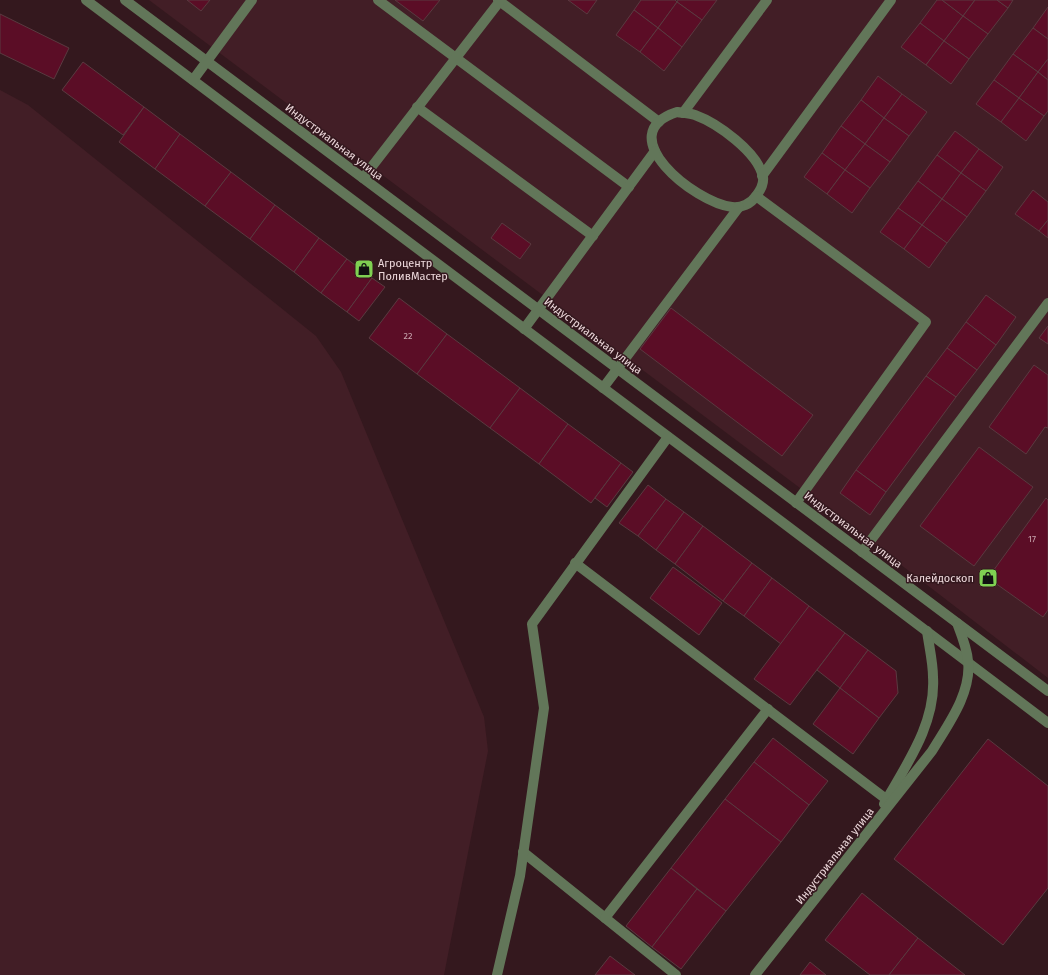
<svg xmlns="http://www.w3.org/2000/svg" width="1048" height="975" font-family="'Fira Sans',sans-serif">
  <rect width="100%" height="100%" fill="#34181e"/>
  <!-- built -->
  <g fill="#421e26">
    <path d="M149,0H1048V678L848,524Z"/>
    <path d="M0,90L28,105L316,336L341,372L484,717L488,751L444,975H0Z"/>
  </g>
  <!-- building -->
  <g fill="#5b0d26" stroke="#5a3a40">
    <path d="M187,0H210L201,11Z"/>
    <path d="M395,0H440L423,21Z"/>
    <path d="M568,0H597L587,14Z"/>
    <path d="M641,0H675L677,2L658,28L634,10Z"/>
    <path d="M678,0H717L702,20L677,2Z"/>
    <path d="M937,0H942L963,16L944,41L920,23Z"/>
    <path d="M942,0H975L963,16Z"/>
    <path d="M975,0H997L1008,8L988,34L963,16Z"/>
    <path d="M997,0H1013L1008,8Z"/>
    <path d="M677,2L702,20L682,47L658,28Z"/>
    <path d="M1048,7V39L1033,28Z"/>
    <path d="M634,10L658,28L640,52L616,35Z"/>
    <path d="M0,14L69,48L54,79L0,53Z"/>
    <path d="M963,16L988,34L969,59L944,41Z"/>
    <path d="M920,23L944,41L926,65L901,47Z"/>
    <path d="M658,28L682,47L664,71L640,52Z"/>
    <path d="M1033,28L1048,39V59L1038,72L1013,54Z"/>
    <path d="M944,41L969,59L951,84L926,65Z"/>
    <path d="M1013,54L1038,72L1019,98L994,80Z"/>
    <path d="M1048,59V80L1038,72Z"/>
    <path d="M83,62L144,107L123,135L62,90Z"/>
    <path d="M1038,72L1048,80V111L1044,116L1019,98Z"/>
    <path d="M878,76L902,94L884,118L861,100Z"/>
    <path d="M994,80L1019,98L1001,122L976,104Z"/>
    <path d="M902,94L927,112L909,136L884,118Z"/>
    <path d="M1019,98L1044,116L1026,141L1001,122Z"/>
    <path d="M861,100L884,118L865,144L841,126Z"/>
    <path d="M144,107L180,134L155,169L119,142Z"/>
    <path d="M884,118L909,136L890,162L865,144Z"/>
    <path d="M841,126L865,144L845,170L822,153Z"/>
    <path d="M955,131L979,149L961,173L937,155Z"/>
    <path d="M180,134L231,172L205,206L155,169Z"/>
    <path d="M865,144L890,162L870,188L845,170Z"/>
    <path d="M979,149L1003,167L986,191L961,173Z"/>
    <path d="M822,153L845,170L827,194L804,177Z"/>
    <path d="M937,155L961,173L942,199L918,181Z"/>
    <path d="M845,170L870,188L852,213L827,194Z"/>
    <path d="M231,172L275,205L250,239L205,206Z"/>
    <path d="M961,173L986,191L967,217L942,199Z"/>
    <path d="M918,181L942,199L922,225L898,208Z"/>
    <path d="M1033,190L1048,202V220L1039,231L1015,214Z"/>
    <path d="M942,199L967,217L947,243L922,225Z"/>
    <path d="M275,205L319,238L294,272L250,239Z"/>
    <path d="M898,208L922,225L904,249L880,232Z"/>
    <path d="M1048,220V238L1039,231Z"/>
    <path d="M502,223L531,244L520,259L491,238Z"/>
    <path d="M922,225L947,243L929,268L904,249Z"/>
    <path d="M319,238L347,259L321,293L294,272Z"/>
    <path d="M347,259L372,278L347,312L321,293Z"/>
    <path d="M372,278L385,287L359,321L347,312Z"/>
    <path d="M986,295L1016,317L996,345L966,322Z"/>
    <path d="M399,298L447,334L417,374L369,338Z"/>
    <path d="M671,308L813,415L782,456L640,349Z"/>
    <path d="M966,322L996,345L977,370L947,348Z"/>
    <path d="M1048,326V344L1039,338Z"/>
    <path d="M447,334L520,388L490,428L417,374Z"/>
    <path d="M947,348L977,370L956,397L926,376Z"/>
    <path d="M1034,365L1048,375V428L1045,427L1026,454L989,427Z"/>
    <path d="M926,376L956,397L886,492L856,470Z"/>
    <path d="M520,388L568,424L539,464L490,428Z"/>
    <path d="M568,424L621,463L591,503L539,464Z"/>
    <path d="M979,447L1033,487L974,566L920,526Z"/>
    <path d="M621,463L633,472L607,507L595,498Z"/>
    <path d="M856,470L886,492L870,515L840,493Z"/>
    <path d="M648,485L666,499L638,536L619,523Z"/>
    <path d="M1046,498L1048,500V610L1043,617L988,578Z"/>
    <path d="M666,499L684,512L656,550L638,536Z"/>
    <path d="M684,512L703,526L675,564L656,550Z"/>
    <path d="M703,526L752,563L723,601L675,564Z"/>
    <path d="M752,563L772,578L744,616L723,601Z"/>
    <path d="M673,567L722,603L699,635L650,598Z"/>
    <path d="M772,578L809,606L781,644L744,616Z"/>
    <path d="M809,606L845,633L790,705L754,679Z"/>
    <path d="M845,633L868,650L840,688L817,670Z"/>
    <path d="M868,650L896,671L898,693L879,718L840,688Z"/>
    <path d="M840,688L879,718L853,754L813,724Z"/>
    <path d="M773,738L828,781L809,805L754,762Z"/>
    <path d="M988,739L1048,786V888L1003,945L894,859Z"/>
    <path d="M754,762L809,805L781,842L725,799Z"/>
    <path d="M725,799L781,842L726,911L671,868Z"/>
    <path d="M671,868L697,889L652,947L626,926Z"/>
    <path d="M697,889L726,911L681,969L652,947Z"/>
    <path d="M862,893L918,938L889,975H870L825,940Z"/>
    <path d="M918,938L965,975H889Z"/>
    <path d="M610,956L635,975H595Z"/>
    <path d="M810,962L826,975H800Z"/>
  </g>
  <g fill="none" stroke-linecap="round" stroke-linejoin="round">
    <!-- minor -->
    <g stroke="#627659" stroke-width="10">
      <path d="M86,0L782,522L1048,723"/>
      <path d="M125,0L1048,691"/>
      <path d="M378,0L629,187"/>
      <path d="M498,0L659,122"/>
      <path d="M193,80L252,0"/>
      <path d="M417,107L593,236"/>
      <path d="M677,112C682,113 689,113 695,115C717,123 758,152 763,177C764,184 760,191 756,196C751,204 741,208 732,207C695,203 609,134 677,112Z"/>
      <path d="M683,113L767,0"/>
      <path d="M762,176L891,0"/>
      <path d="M363,178L500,1"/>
      <path d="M756,196L926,322L796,503"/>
      <path d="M524,329L655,151"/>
      <path d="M603,388L739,207"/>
      <path d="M862,552L1048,303"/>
      <path d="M575,563L886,799"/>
      <path d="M884,804C906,765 936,724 933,677C933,662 929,646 927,631"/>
      <path d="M523,852L676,975"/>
      <path d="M605,918L768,709"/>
      <path d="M497,975L520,876L544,708L532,624L668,437"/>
      <path d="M755,975L932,751C947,726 972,693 968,661C967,648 962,636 957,623"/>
    </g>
  </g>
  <!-- icons -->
  <defs>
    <symbol id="shop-square" viewBox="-11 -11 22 22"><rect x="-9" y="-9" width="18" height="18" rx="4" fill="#7fd052" stroke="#34181e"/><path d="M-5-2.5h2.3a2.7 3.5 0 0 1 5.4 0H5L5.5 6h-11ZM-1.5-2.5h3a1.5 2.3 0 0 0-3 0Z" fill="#111"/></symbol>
  </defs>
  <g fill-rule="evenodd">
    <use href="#shop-square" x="353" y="258" width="22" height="22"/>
    <use href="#shop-square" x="977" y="567" width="22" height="22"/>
  </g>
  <g text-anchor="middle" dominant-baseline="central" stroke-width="3" stroke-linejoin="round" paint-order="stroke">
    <!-- number labels -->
    <g font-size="9" fill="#c8a5ae">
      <text x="408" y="336">22</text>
      <text x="1032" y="539">17</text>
    </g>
    <!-- street labels -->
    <g font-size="11" fill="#edd8db" stroke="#34181e">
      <text transform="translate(334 142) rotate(37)">Индустриальная улица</text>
      <text transform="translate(593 336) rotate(37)">Индустриальная улица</text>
      <text transform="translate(853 530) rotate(37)">Индустриальная улица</text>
      <text transform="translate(835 856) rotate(-52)">Индустриальная улица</text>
    </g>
    <!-- poi labels -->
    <g font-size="11" fill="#edd8db" stroke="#34181e" text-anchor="start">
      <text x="378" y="263">Агроцентр<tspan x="378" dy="13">ПоливМастер</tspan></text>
      <text x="974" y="578" text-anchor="end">Калейдоскоп</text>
    </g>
  </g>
</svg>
